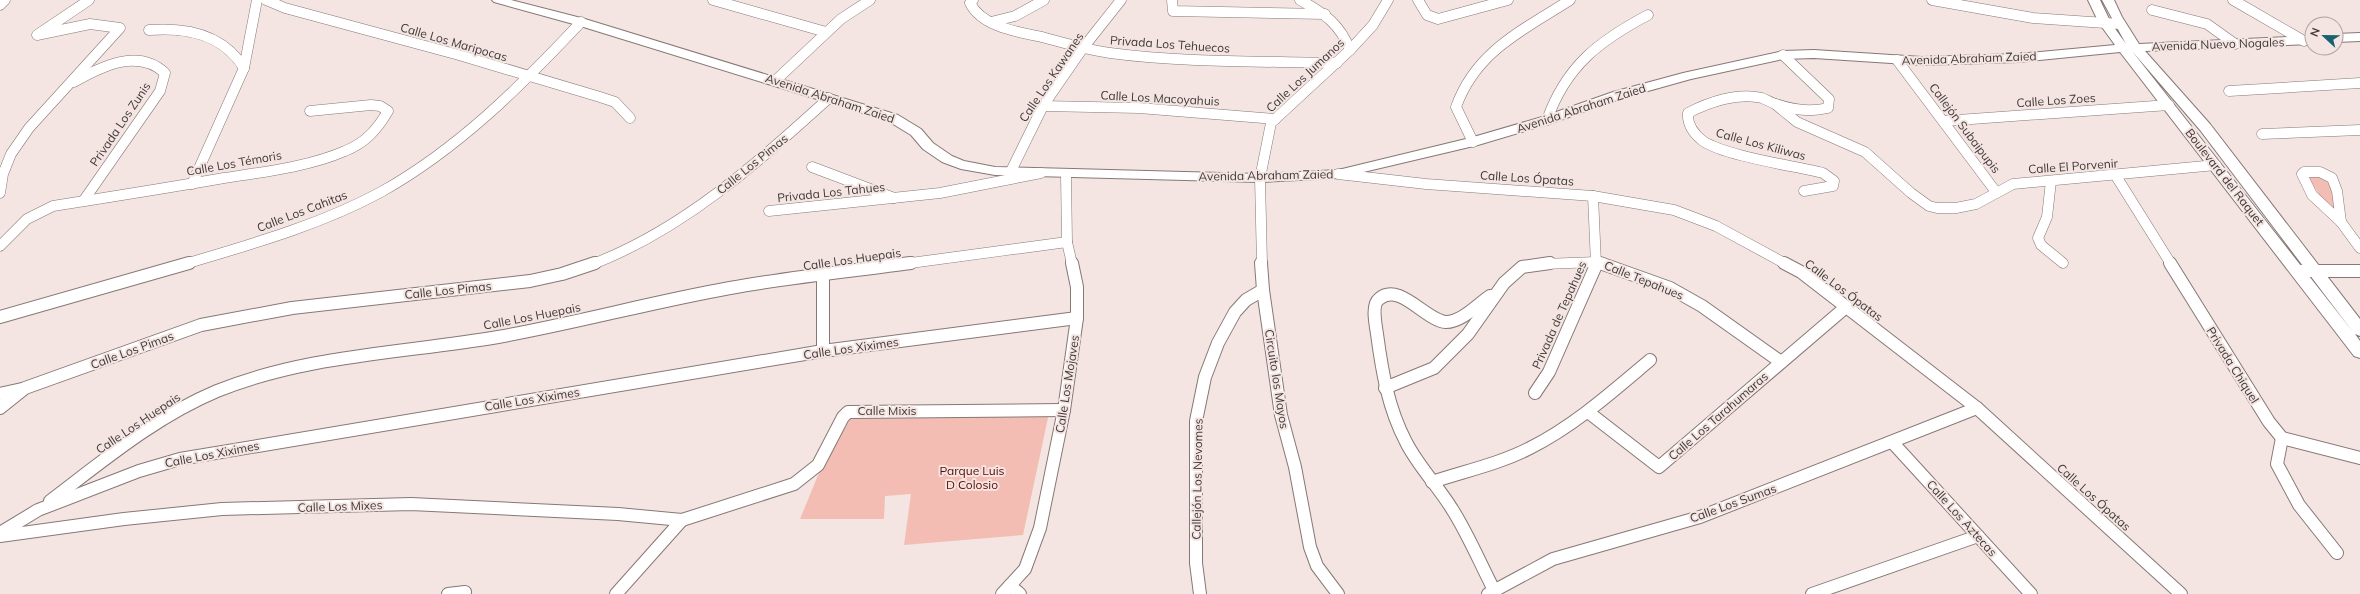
<svg xmlns="http://www.w3.org/2000/svg" width="2360" height="594" font-family="Mulish,sans-serif">
  <rect width="100%" height="100%" fill="#f4e5e2"/>
  <!-- green -->
  <g fill="#f3bdb3">
    <path d="M2308,177H2320L2329,181L2337,211L2329,210Z"/>
    <path d="M1049,413L1023,535L904,545L911,494L885,496L884,519H800L823,463L853,415Z"/>
  </g>
  <g fill="none" stroke-linecap="round" stroke-linejoin="round">
    <defs>
      <g id="street-far1">
        <path d="M266,0L285,8L459,55L600,97L615,102L630,118"/>
        <path d="M713,0L826,32"/>
        <path d="M973,0L970,3C982,27 1018,32 1042,37C1064,43 1087,50 1110,53C1185,63 1261,61 1337,63"/>
        <path d="M1172,0L1173,11L1325,14"/>
        <path d="M1300,0C1324,13 1340,24 1350,50"/>
        <path d="M1418,0L1427,15L1438,19L1508,0"/>
        <path d="M1932,0L2033,18L2120,24"/>
        <path d="M2233,0L2304,41"/>
        <path d="M0,5L5,0"/>
        <path d="M2152,10L2207,24L2235,44"/>
        <path d="M991,22L1015,16L1044,0"/>
        <path d="M149,30C187,27 223,34 244,68"/>
        <path d="M1783,55L1829,99L1828,108C1811,112 1793,110 1776,104C1772,103 1767,100 1762,98C1738,92 1709,102 1688,113C1687,125 1694,134 1703,141C1725,156 1795,166 1823,173L1834,181L1833,186L1804,191"/>
        <path d="M1897,60L1996,192"/>
        <path d="M776,80L841,19L870,0"/>
        <path d="M74,82C102,66 138,48 165,73L160,91L84,200"/>
        <path d="M2229,91L2360,83"/>
        <path d="M1775,104L1797,122L1865,152L1911,193L1929,206L1937,208H1956L1976,204L2013,184L2216,165"/>
        <path d="M1043,106L1139,108L1275,119"/>
        <path d="M1547,120C1566,66 1599,41 1648,15"/>
        <path d="M1944,121L2169,105"/>
        <path d="M2262,134L2360,130"/>
        <path d="M1473,142L1456,107C1476,51 1523,30 1570,0"/>
        <path d="M812,167L894,198"/>
        <path d="M2304,172H2320L2332,178L2337,191L2341,222L2312,195L2302,174Z"/>
        <path d="M1010,173L1043,106L1083,48L1121,0"/>
        <path d="M1338,174L1426,184L1593,196L1674,210L1716,226L1786,264"/>
        <path d="M1066,175L1067,242L1072,264"/>
        <path d="M2116,176L2171,264"/>
        <path d="M2051,181L2047,217L2038,238L2041,245L2063,263"/>
        <path d="M192,184L244,68L257,0"/>
        <path d="M0,193L3,174L11,154L29,128L120,28L90,24L37,35L89,0"/>
        <path d="M1593,196L1596,264"/>
        <path d="M769,211L940,193L1041,173"/>
        <path d="M2341,222L2360,248"/>
        <path d="M0,246L27,219L53,206C110,197 167,188 224,178C263,172 308,167 345,151C365,143 377,130 388,111L380,106L371,105L310,111"/>
        <path d="M185,264C252,244 320,225 381,192C458,149 521,86 581,22"/>
        <path d="M593,264C684,229 757,163 829,98"/>
        <path d="M903,264L1067,242"/>
        <path d="M1262,264L1260,178L1271,123L1350,50L1373,25L1388,0"/>
        <path d="M1543,264L1597,262L1603,264"/>
      </g>
      <g id="street">
        <path d="M1261,263L1263,290L1281,415L1295,467L1310,547L1317,566L1338,594"/>
        <path d="M1600,263L1670,288L1702,306L1781,362"/>
        <path d="M1784,263L1801,272L1977,408L2181,594"/>
        <path d="M2170,263L2269,422L2282,438"/>
        <path d="M2298,271H2360"/>
        <path d="M823,276V351"/>
        <path d="M1490,296C1478,304 1462,322 1446,322C1426,321 1399,281 1379,299C1371,305 1376,326 1377,334C1382,371 1388,408 1406,442C1418,466 1438,486 1452,509C1468,534 1480,563 1494,590"/>
        <path d="M0,317L189,263"/>
        <path d="M1385,388L1434,368L1468,334L1504,283L1522,267L1550,263"/>
        <path d="M1535,393L1549,372L1597,263"/>
        <path d="M0,394L22,389"/>
        <path d="M0,408L25,388L201,325L292,308L530,281L562,274L595,263"/>
        <path d="M1588,412L1659,467L1846,307"/>
        <path d="M2282,438L2277,464L2299,505L2337,553"/>
        <path d="M2282,438L2360,458"/>
        <path d="M1893,443L2031,594"/>
        <path d="M1432,482C1465,471 1499,464 1530,448C1574,426 1612,392 1650,360"/>
        <path d="M50,501C103,461 155,417 217,391C306,355 404,353 498,337C576,323 652,302 730,288C790,277 851,271 911,263"/>
        <path d="M0,533L38,510L139,471L180,459L823,351L1077,318"/>
        <path d="M0,536L124,519L222,509L411,504L618,514L682,520L794,484L818,465L843,417L848,412L1064,410"/>
        <path d="M1011,586L1020,594"/>
        <path d="M448,594L465,592"/>
        <path d="M616,594L682,520"/>
        <path d="M1002,594L1025,569L1040,528L1064,410L1077,318V287L1072,263"/>
        <path d="M1200,594L1196,563V421L1205,377L1218,343L1235,312L1246,300L1263,290"/>
        <path d="M1488,594L1553,559L1700,517L1977,408"/>
        <path d="M1812,594L1978,536"/>
      </g>
      <g id="secondary">
        <path d="M492,0H511L585,19L898,115L921,129L933,143L952,156L964,161L995,167L1260,174L1338,170L1470,138L1542,117L1613,92L1683,73L1783,51L1814,50L1922,57L2018,54L2115,45L2099,23L2088,0H2100L2111,23L2126,44L2102,0H2114L2122,17L2139,44L2312,36V44L2145,51L2210,124L2360,319V336L2355,334L2360,341V358L2354,356L2120,52L2018,62L1922,65L1814,58L1783,59L1691,79L1623,98L1552,123L1478,145L1338,178L1260,182L995,175L961,169L942,162L923,149L911,135L888,121L577,25L494,2ZM2132,51L2200,130L2353,332Z"/>
        <path d="M2360,33V41L2336,42V34Z"/>
      </g>
    </defs>
    <!-- street-far1 casing -->
    <use href="#street-far1" stroke="#867875" stroke-width="11"/>
    <!-- street casing -->
    <use href="#street" stroke="#867875" stroke-width="14"/>
    <!-- secondary casing -->
    <use href="#secondary" stroke="#867875" stroke-width="2"/>
    <!-- street-far1 -->
    <use href="#street-far1" stroke="#fff" stroke-width="10"/>
    <!-- street -->
    <use href="#street" stroke="#fff" stroke-width="12"/>
    <!-- secondary -->
    <use href="#secondary" fill="#fff" fill-rule="evenodd"/>
  </g>
  <g text-anchor="middle" dominant-baseline="central" stroke-width="4" stroke-linejoin="round" paint-order="stroke">
    <!-- street labels -->
    <g font-size="12" fill="#3f3938" stroke="#f4e5e2">
      <text transform="translate(454 42) rotate(16)">Calle Los Maripocas</text>
      <text transform="translate(1170 44) rotate(4)">Privada Los Tehuecos</text>
      <text transform="translate(2218 44) rotate(-2)">Avenida Nuevo Nogales</text>
      <text transform="translate(1969 58) rotate(-2)">Avenida Abraham Zaied</text>
      <text transform="translate(1305 75) rotate(-43)">Calle Los Jumanos</text>
      <text transform="translate(1051 77) rotate(-56)">Calle Los Kawanes</text>
      <text transform="translate(830 98) rotate(18)">Avenida Abraham Zaied</text>
      <text transform="translate(1160 98) rotate(3)">Calle Los Macoyahuis</text>
      <text transform="translate(2056 100) rotate(-4)">Calle Los Zoes</text>
      <text transform="translate(1581 108) rotate(-18)">Avenida Abraham Zaied</text>
      <text transform="translate(120 124) rotate(-56)">Privada Los Zunis</text>
      <text transform="translate(1965 128) rotate(53)">Callejón Subaipupis</text>
      <text transform="translate(1761 144) rotate(15)">Calle Los Kiliwas</text>
      <text transform="translate(234 163) rotate(-10)">Calle Los Témoris</text>
      <text transform="translate(752 164) rotate(-39)">Calle Los Pimas</text>
      <text transform="translate(2073 166) rotate(-4)">Calle El Porvenir</text>
      <text transform="translate(1266 175) rotate(-1)">Avenida Abraham Zaied</text>
      <text transform="translate(2225 177) rotate(52)">Boulevard del Raquet</text>
      <text transform="translate(1527 178) rotate(4)">Calle Los Ópatas</text>
      <text transform="translate(831 192) rotate(-6)">Privada Los Tahues</text>
      <text transform="translate(302 211) rotate(-21)">Calle Los Cahitas</text>
      <text transform="translate(852 259) rotate(-8)">Calle Los Huepais</text>
      <text transform="translate(1644 280) rotate(22)">Calle Tepahues</text>
      <text transform="translate(448 290) rotate(-6)">Calle Los Pimas</text>
      <text transform="translate(1844 290) rotate(37)">Calle Los Ópatas</text>
      <text transform="translate(1559 315) rotate(-66)">Privada de Tepahues</text>
      <text transform="translate(532 316) rotate(-11)">Calle Los Huepais</text>
      <text transform="translate(851 348) rotate(-8)">Calle Los Xiximes</text>
      <text transform="translate(132 350) rotate(-20)">Calle Los Pimas</text>
      <text transform="translate(2233 365) rotate(58)">Privada Chiquel</text>
      <text transform="translate(1277 379) rotate(81)">Circuito los Mayos</text>
      <text transform="translate(1067 384) rotate(-81)">Calle Los Mojaves</text>
      <text transform="translate(532 399) rotate(-9)">Calle Los Xiximes</text>
      <text x="887" y="410">Calle Mixis</text>
      <text transform="translate(1718 416) rotate(-41)">Calle Los Tarahumaras</text>
      <text transform="translate(138 423) rotate(-34)">Calle Los Huepais</text>
      <text transform="translate(212 454) rotate(-11)">Calle Los Xiximes</text>
      <text transform="translate(1197 479) rotate(-89)">Callejón Los Nevomes</text>
      <text transform="translate(2094 497) rotate(42)">Calle Los Ópatas</text>
      <text transform="translate(1733 503) rotate(-20)">Calle Los Sumas</text>
      <text transform="translate(340 506) rotate(-2)">Calle Los Mixes</text>
      <text transform="translate(1962 518) rotate(48)">Calle Los Aztecas</text>
    </g>
    <!-- park labels -->
    <g font-size="12" fill="#5e0902" stroke="#f4e5e2">
      <text x="972" y="470">Parque Luis<tspan x="972" dy="14">D Colosio</tspan></text>
    </g>
  </g>
  <!-- north arrow -->
  <g transform="translate(2324 36) rotate(292)"><circle r="19" fill="#f4e5e2" stroke="#aca09e"/>
  <path d="M0-3L7 15L0 10L-7 15Z" fill="#17626e"/>
  <text y="-6" font-size="11" font-weight="bold" text-anchor="middle" fill="#3f3938">N</text>
  </g>
</svg>
